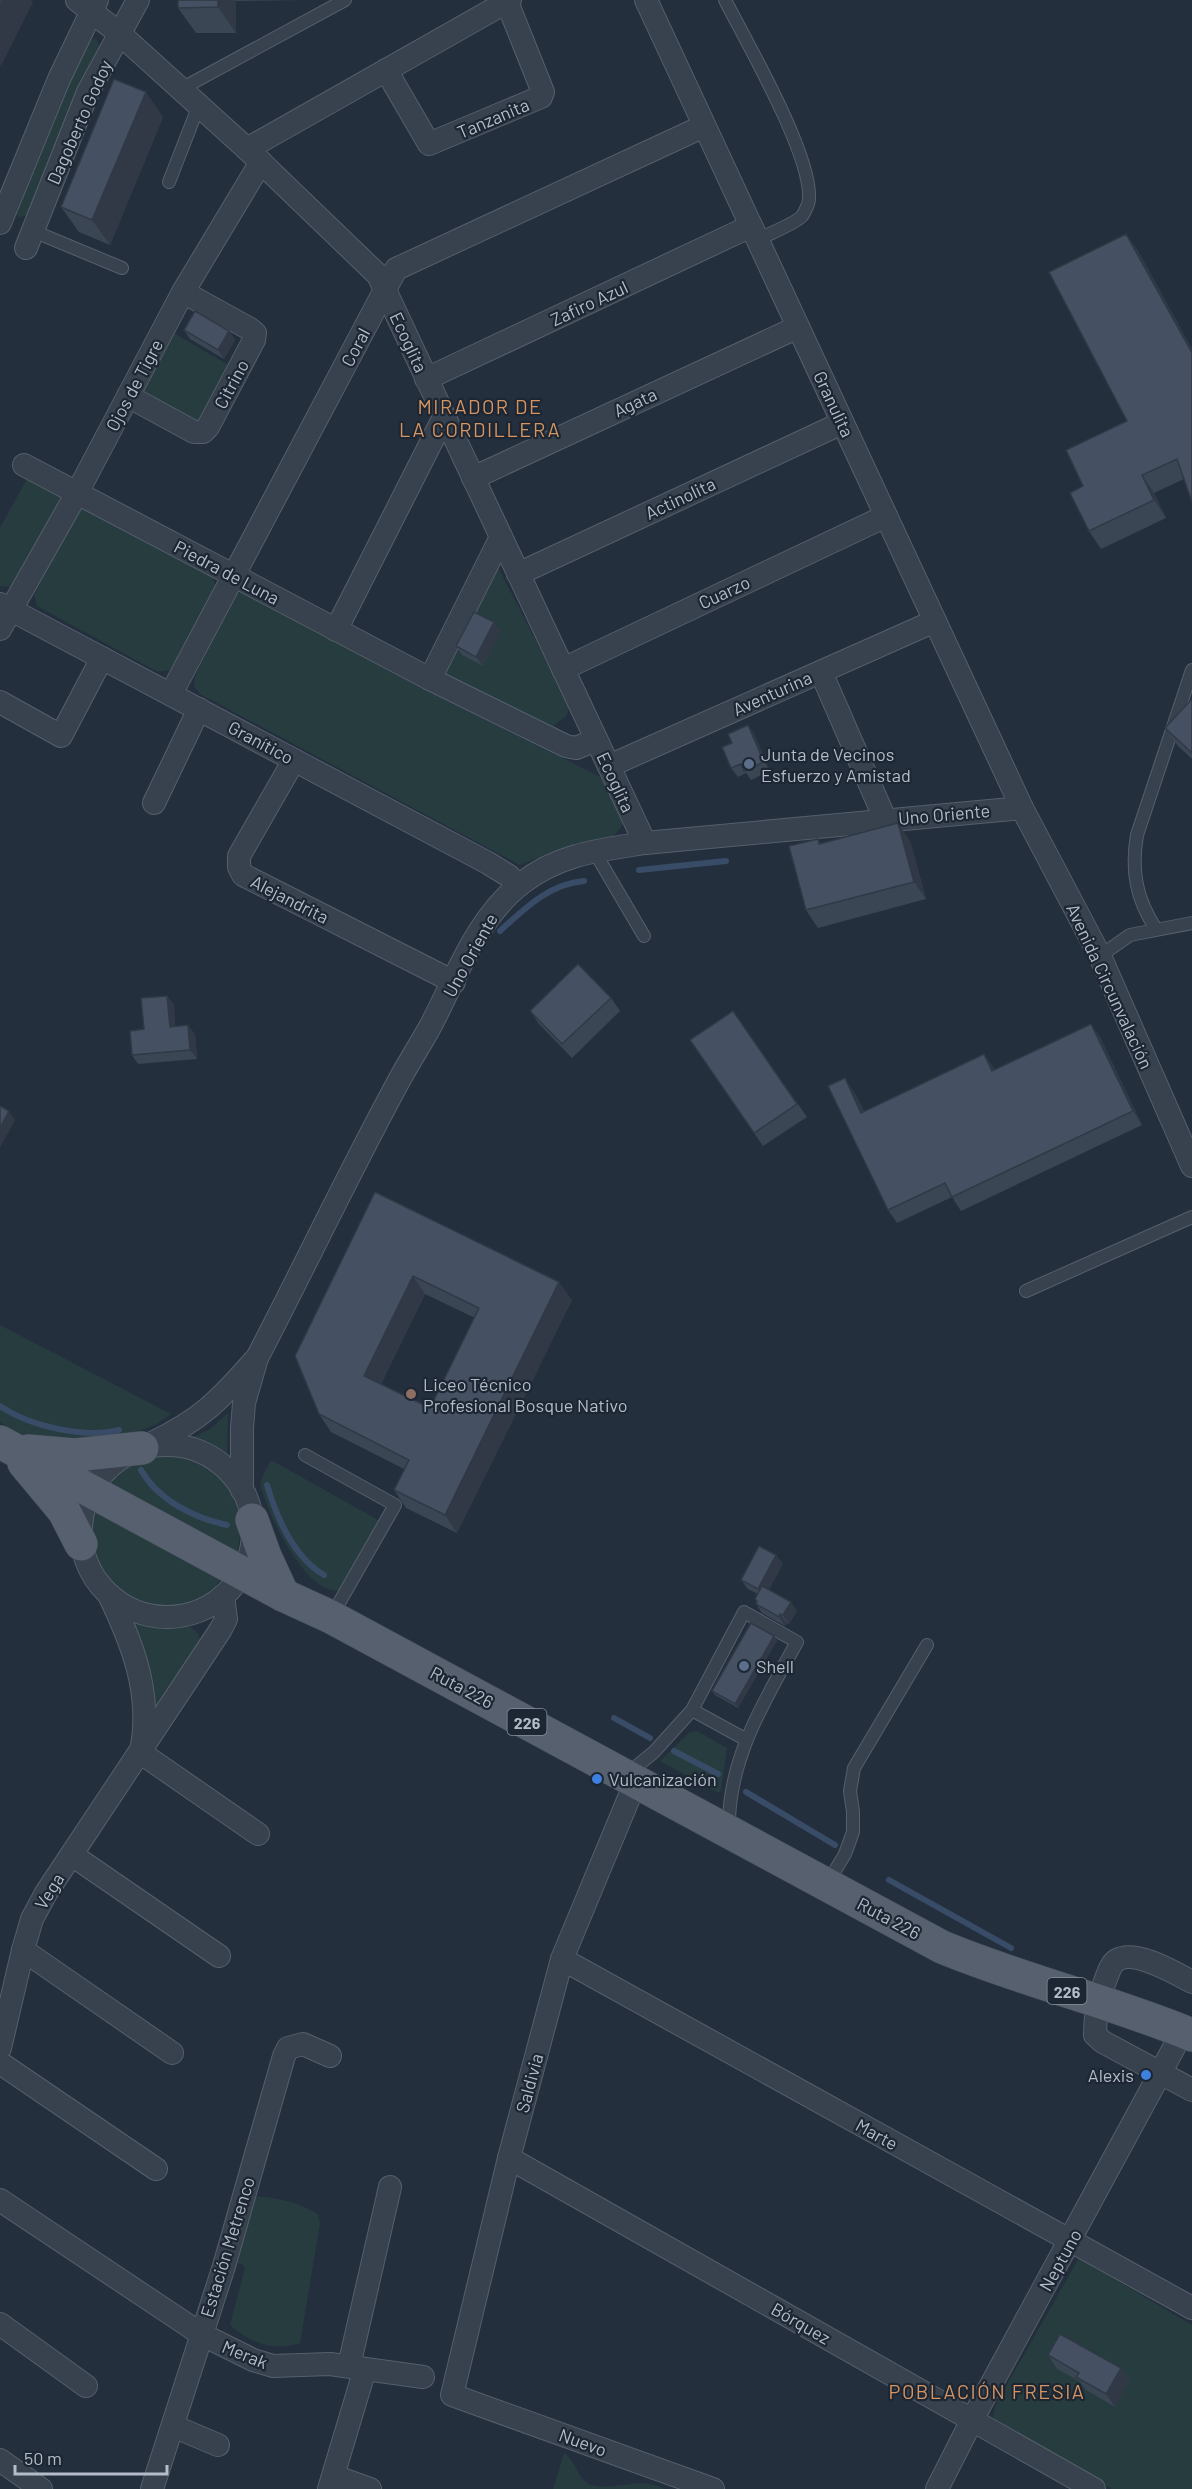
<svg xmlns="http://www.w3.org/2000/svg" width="1192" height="2489" font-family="Barlow,sans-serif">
  <rect width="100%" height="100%" fill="#242f3e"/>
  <!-- green -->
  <g fill="#263c3f">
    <path d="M96,39L100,46L99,50L80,82L27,216L18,217L16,211L65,91L89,40Z"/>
    <path d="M174,333L230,366L201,423L146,396L144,386Z"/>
    <path d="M29,475L60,495L59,500L16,581L10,587L0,586V528Z"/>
    <path d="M82,507L212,576L215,585L175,666C169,671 164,672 156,671L37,606L34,595L77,509Z"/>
    <path d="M498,567L569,705L567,715L552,727L538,724L444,674Z"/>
    <path d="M238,593H243L600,777L622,816L623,824L614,836L570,846L520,865L200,694L194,686L195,677L234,596Z"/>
    <path d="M0,1325L171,1414L155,1425L110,1441L21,1436L0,1422Z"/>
    <path d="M228,1413L227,1462L217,1451L192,1438L210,1429Z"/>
    <path d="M165,1452C226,1454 249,1499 237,1554L108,1483C121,1463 141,1455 165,1452Z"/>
    <path d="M271,1460L380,1521L341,1590C307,1599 265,1510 260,1482Z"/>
    <path d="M94,1508L222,1579C213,1588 205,1597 193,1602C151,1620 96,1592 91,1545C90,1533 93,1520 94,1508Z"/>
    <path d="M128,1616L146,1624L190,1627L198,1633L201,1641L151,1722Z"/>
    <path d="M697,1731L727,1748L721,1790L719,1793L660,1761L690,1732Z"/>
    <path d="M251,2196C275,2197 297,2201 318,2214L320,2223L300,2343C275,2352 248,2342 230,2325L245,2268L243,2265L231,2261Z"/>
    <path d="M1079,2258L1192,2325V2489H1112L999,2425L993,2418L995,2407L1000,2397Z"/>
    <path d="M564,2453C577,2462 577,2479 591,2485C609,2489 624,2484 642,2483C650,2483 658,2486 665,2489H553Z"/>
  </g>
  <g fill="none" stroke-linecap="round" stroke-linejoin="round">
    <!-- stream -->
    <g stroke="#394c67" stroke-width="6">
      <path d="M639,870L726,861"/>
      <path d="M500,931C525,908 549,884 584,881"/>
      <path d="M0,1406C29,1426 85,1439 119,1430"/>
      <path d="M141,1470C158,1500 194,1518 227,1525"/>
      <path d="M267,1485C277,1518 293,1557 324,1575"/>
      <path d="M614,1718L650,1738"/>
      <path d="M674,1751L718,1774"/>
      <path d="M746,1792L835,1845"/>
      <path d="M889,1880L1011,1948"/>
    </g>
    <defs>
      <g id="service">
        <path d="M725,0C747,43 812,155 809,199C809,203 805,212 802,216C795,224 768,234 757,240"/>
        <path d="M181,89L345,0"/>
        <path d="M169,182L199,105"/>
        <path d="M33,231L122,268"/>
        <path d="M594,851L644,936"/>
        <path d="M1156,929C1136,899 1131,870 1137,835L1192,670"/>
        <path d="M1100,956L1130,935L1192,923"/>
        <path d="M1026,1291L1192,1217"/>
        <path d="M305,1455L395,1505L331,1617"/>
        <path d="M692,1710L745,1739"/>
        <path d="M626,1775L654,1752L692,1710L744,1612L797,1642C765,1700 728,1759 729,1827"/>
        <path d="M827,1884L845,1854L853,1832V1812L850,1791L854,1768L927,1645"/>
      </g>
      <g id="minor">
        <path d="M77,0L120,34L247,149L378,275L645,843"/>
        <path d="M646,0L1022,808L1100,956L1192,1166"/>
        <path d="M386,70L429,144L541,97L543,92L507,2"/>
        <path d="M247,149L510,0"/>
        <path d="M0,223L59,79L97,0"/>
        <path d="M26,248L88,92L138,0"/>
        <path d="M426,379L751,226"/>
        <path d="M128,396L194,432H203L208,427L254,340L255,333L250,329L183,292"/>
        <path d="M24,465L430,679L566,746L576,748L596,740"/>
        <path d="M473,478L798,327"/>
        <path d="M518,574L842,423"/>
        <path d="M0,604L488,863L509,876L518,886"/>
        <path d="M0,629L77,493L183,292L261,162"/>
        <path d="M336,630L444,417"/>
        <path d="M563,669L886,516"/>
        <path d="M821,672L885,819"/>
        <path d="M430,679L501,537"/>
        <path d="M171,694L396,269L704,126"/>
        <path d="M0,702L61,736L102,658"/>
        <path d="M294,760L239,856V867L243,875L454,982"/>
        <path d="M609,766L935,621"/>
        <path d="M154,803L199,709"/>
        <path d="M152,1443C200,1420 219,1401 254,1361"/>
        <circle cx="167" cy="1531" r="86"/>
        <path d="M242,1490V1428L244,1403L257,1358C306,1264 351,1168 402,1075C411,1059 421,1043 430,1027C456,978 476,918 522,883C559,854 600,850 645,843L1022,808"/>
        <path d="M110,1597C133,1645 151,1692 142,1746"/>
        <path d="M141,1753L258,1834"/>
        <path d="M636,1781L562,1959L509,2158L452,2395L713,2489"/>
        <path d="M72,1855L219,1956"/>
        <path d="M23,1950L172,2053"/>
        <path d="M562,1959L1192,2308"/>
        <path d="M1192,1982C1175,1973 1135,1949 1117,1960C1110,1964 1107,1977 1104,1984C1097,2001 1095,2017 1095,2035L1103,2042L1192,2090"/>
        <path d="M0,2048L23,1950L32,1919L46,1893L221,1629L226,1619L223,1596"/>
        <path d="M0,2063L156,2169"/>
        <path d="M509,2158L1094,2489"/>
        <path d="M0,2200L201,2334L253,2360L273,2366L330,2364L423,2377"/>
        <path d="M0,2324L86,2386"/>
        <path d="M349,2366L390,2187"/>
        <path d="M173,2426L218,2445"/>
        <path d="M0,2460L41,2489"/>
        <path d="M334,2476L370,2489"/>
        <path d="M152,2489L224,2266L284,2056L288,2048L303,2044L330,2056"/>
        <path d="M329,2489L365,2369"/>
        <path d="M937,2489L972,2420L1183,2031"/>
      </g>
      <g id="primary">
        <path d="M0,1442L283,1595L331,1617L942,1947C1024,1981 1110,2001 1192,2035"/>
        <path d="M28,1451L75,1455L142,1448"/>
        <path d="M24,1463L64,1511L81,1544"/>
        <path d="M252,1520L265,1556L283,1595"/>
      </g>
    </defs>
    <!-- service casing -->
    <use href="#service" stroke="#565f6c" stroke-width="14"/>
    <!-- minor casing -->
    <use href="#minor" stroke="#565f6c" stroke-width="24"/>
    <!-- primary casing -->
    <use href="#primary" stroke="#414a57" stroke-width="34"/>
    <!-- service -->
    <use href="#service" stroke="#38414e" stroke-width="12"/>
    <!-- minor -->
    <use href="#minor" stroke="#38414e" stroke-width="22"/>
    <!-- primary -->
    <use href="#primary" stroke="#56606e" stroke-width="33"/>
  </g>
  <!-- wall -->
  <g fill="#3b4654" fill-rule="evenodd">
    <path d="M178,0H302L236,1V33H196L178,8Z"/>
    <path d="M163,117L110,245L79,232L61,207Z"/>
    <path d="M1126,234L1138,251L1192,349V502L1184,479L1154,493L1166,518L1101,549L1089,531L1083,486L1127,421Z"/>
    <path d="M184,330L229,331L235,340L224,359L190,339Z"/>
    <path d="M501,631L483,666L462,655L456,646Z"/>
    <path d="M1192,699V759L1178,746L1165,728Z"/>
    <path d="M748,725L754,734L770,771L751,780L746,773L738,777L731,768L732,743Z"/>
    <path d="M818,839L821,844L910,841L926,899L818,928L806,910Z"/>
    <path d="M167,996L174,1005L175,1027L195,1034L197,1059L138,1064L132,1055L144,1029Z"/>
    <path d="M611,998L620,1011L572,1058L539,1024L530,1011Z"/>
    <path d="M733,1011L807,1117L763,1146L690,1040Z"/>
    <path d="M1100,1037L1142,1125L961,1211L952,1197L897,1223L888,1210L854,1092L864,1111Z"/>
    <path d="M375,1192L572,1300L457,1533L406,1508L394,1490L404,1469L331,1432L319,1414ZM425,1294L475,1318L430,1408L381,1384Z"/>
    <path d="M776,1555L783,1564L769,1589L797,1611L789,1624L787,1623L785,1626L762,1613L756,1604L757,1602L755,1599L758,1594L748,1589L741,1580Z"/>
    <path d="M774,1636L777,1640L738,1708L715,1695L712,1691Z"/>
    <path d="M1048,2355L1121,2368L1130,2381L1115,2407L1086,2390L1079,2381L1057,2369Z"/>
  </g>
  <!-- shaded-wall -->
  <g fill="#303945">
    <path d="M3,0H31L33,2L1,66L0,64V7Z"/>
    <path d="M218,0H235L236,1V33L218,7Z"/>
    <path d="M146,92L163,117L110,245L92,220Z"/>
    <path d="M1126,234L1138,251L1192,349V353Z"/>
    <path d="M229,331L235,340L224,359L218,350Z"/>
    <path d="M1142,475L1154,493L1166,518L1154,500Z"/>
    <path d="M494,622L501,631L483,666L476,657Z"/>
    <path d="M748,725L754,734L770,771L764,762Z"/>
    <path d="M898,823L910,841L926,899L914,882Z"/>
    <path d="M167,996L174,1005L176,1036L170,1027Z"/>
    <path d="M1091,1024L1100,1037L1142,1125L1133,1111Z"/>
    <path d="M188,1025L195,1034L197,1059L190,1050Z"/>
    <path d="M984,1054L994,1068L1002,1084L992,1071Z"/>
    <path d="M845,1078L854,1092L871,1126L861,1113Z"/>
    <path d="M9,1111L15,1120L0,1148V1128Z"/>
    <path d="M413,1276L425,1294L376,1393L364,1376Z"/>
    <path d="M559,1282L572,1300L457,1533L445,1515Z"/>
    <path d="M776,1555L783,1564L764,1598L758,1589Z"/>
    <path d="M791,1602L797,1611L789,1624L783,1615Z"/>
    <path d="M780,1614L787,1623L785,1626L779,1617Z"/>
    <path d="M774,1636L777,1640L738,1708L735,1704Z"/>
    <path d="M1121,2368L1130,2381L1115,2407L1106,2394Z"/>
  </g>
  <!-- building -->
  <g fill="#455162" stroke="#303945" stroke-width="1.5" fill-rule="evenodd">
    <path d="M0,0H3L0,7Z"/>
    <path d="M178,0H218V7L178,8Z"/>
    <path d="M114,79L146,92L92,220L61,207Z"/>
    <path d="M1126,234L1192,353V502L1177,459L1142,475L1154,500L1089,531L1070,493L1083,486L1066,450L1127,421L1049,272Z"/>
    <path d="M195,311L229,331L218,350L184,330Z"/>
    <path d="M474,612L494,622L476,657L456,646Z"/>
    <path d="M1192,699V753L1165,728Z"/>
    <path d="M748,725L764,762L744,771L741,764L731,768L722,747L732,743L728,734Z"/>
    <path d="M898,823L914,882L806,910L789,846L818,839L819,844Z"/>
    <path d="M578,964L611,998L562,1044L530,1011Z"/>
    <path d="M167,996L170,1027L188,1025L190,1050L132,1055L130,1031L144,1029L141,998Z"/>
    <path d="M733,1011L797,1104L754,1133L690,1040Z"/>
    <path d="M1091,1024L1133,1111L952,1197L945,1183L888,1210L828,1086L845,1078L861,1113L984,1054L992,1071Z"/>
    <path d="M0,1106L9,1111L0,1128Z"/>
    <path d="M375,1192L559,1282L445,1515L394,1490L409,1460L319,1414L295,1356ZM413,1276L479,1308L430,1408L364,1376Z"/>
    <path d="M759,1546L776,1555L758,1589L741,1580Z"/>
    <path d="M762,1586L791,1602L783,1615L780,1614L779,1617L756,1604L757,1601L755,1599Z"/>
    <path d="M751,1623L774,1636L735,1704L712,1691Z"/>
    <path d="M1060,2334L1121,2368L1106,2394L1076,2377L1079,2373L1048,2355Z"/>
  </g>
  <!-- markers -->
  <g fill="#5c6f8a" stroke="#1d2633" stroke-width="2">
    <circle cx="749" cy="764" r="6"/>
    <circle cx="744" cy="1666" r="6"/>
  </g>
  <circle fill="#8d6e63" stroke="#1d2633" stroke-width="2" cx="411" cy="1394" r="6"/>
  <g fill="#3f7fe0" stroke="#1d2633" stroke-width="2">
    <circle cx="597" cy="1779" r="6"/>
    <circle cx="1146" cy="2075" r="6"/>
  </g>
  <g text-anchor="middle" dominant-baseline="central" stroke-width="4.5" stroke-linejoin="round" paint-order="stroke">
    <!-- shield labels -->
    <g fill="#1d2633" stroke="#878f9c" stroke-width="1.5">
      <rect x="507.5" y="1709" width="39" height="26" rx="4.5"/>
      <rect x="1047.5" y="1978" width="39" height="26" rx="4.5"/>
    </g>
    <g font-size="16" font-weight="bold" fill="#b4bcc9">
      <text x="527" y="1722">226</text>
      <text x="1067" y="1991">226</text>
    </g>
    <!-- street labels -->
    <g font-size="18" fill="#b4bcc9" stroke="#1d2633">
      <text transform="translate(493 118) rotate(-23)">Tanzanita</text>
      <text transform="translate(79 122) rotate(-66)">Dagoberto Godoy</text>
      <text transform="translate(589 303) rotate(-25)">Zafiro Azul</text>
      <text transform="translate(409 342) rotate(65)">Ecoglita</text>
      <text transform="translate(355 347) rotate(-62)">Coral</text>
      <text transform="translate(231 384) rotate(-62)">Citrino</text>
      <text transform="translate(134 385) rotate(-62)">Ojos de Tigre</text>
      <text transform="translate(635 402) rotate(-25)">Agata</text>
      <text transform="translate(834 404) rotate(65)">Granulita</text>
      <text transform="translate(680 498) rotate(-25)">Actinolita</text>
      <text transform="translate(227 572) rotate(28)">Piedra de Luna</text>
      <text transform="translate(724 592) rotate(-25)">Cuarzo</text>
      <text transform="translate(772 693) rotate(-24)">Aventurina</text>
      <text transform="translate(261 742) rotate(28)">Granítico</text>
      <text transform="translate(616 782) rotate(65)">Ecoglita</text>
      <text transform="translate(944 814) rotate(-5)">Uno Oriente</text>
      <text transform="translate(290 899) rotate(27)">Alejandrita</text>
      <text transform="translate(470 955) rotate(-61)">Uno Oriente</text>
      <text transform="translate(1110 986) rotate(65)">Avenida Circunvalación</text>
      <text transform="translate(462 1687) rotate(28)">Ruta 226</text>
      <text transform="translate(49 1891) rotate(-58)">Vega</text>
      <text transform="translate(889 1918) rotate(28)">Ruta 226</text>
      <text transform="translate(529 2083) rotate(-75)">Saldivia</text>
      <text transform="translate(877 2134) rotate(29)">Marte</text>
      <text transform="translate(227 2247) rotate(-73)">Estación Metrenco</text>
      <text transform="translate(1060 2260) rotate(-61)">Neptuno</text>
      <text transform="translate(801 2323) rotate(30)">Bórquez</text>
      <text transform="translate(245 2354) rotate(22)">Merak</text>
      <text transform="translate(583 2442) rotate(20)">Nuevo</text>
    </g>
    <!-- poi labels -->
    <g font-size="18" fill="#b4bcc9" stroke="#1d2633" text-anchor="start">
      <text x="761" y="754">Junta de Vecinos<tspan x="761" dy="21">Esfuerzo y Amistad</tspan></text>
      <text x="423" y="1384">Liceo Técnico<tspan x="423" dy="21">Profesional Bosque Nativo</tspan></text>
      <text x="756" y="1666">Shell</text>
      <text x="609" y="1779">Vulcanización</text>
      <text x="1134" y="2075" text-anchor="end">Alexis</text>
    </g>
    <!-- neighbourhood labels -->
    <g font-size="20" letter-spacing="1.5" fill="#d59563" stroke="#1d2633">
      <text x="480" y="406">MIRADOR DE<tspan x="480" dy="23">LA CORDILLERA</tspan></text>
      <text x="987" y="2391">POBLACIÓN FRESIA</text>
    </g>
  </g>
  <!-- scale -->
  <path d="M15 2465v9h152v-9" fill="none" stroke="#b4bcc9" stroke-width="3"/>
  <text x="24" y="2465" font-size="18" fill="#b4bcc9" stroke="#1d2633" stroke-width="4.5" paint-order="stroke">50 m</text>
</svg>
